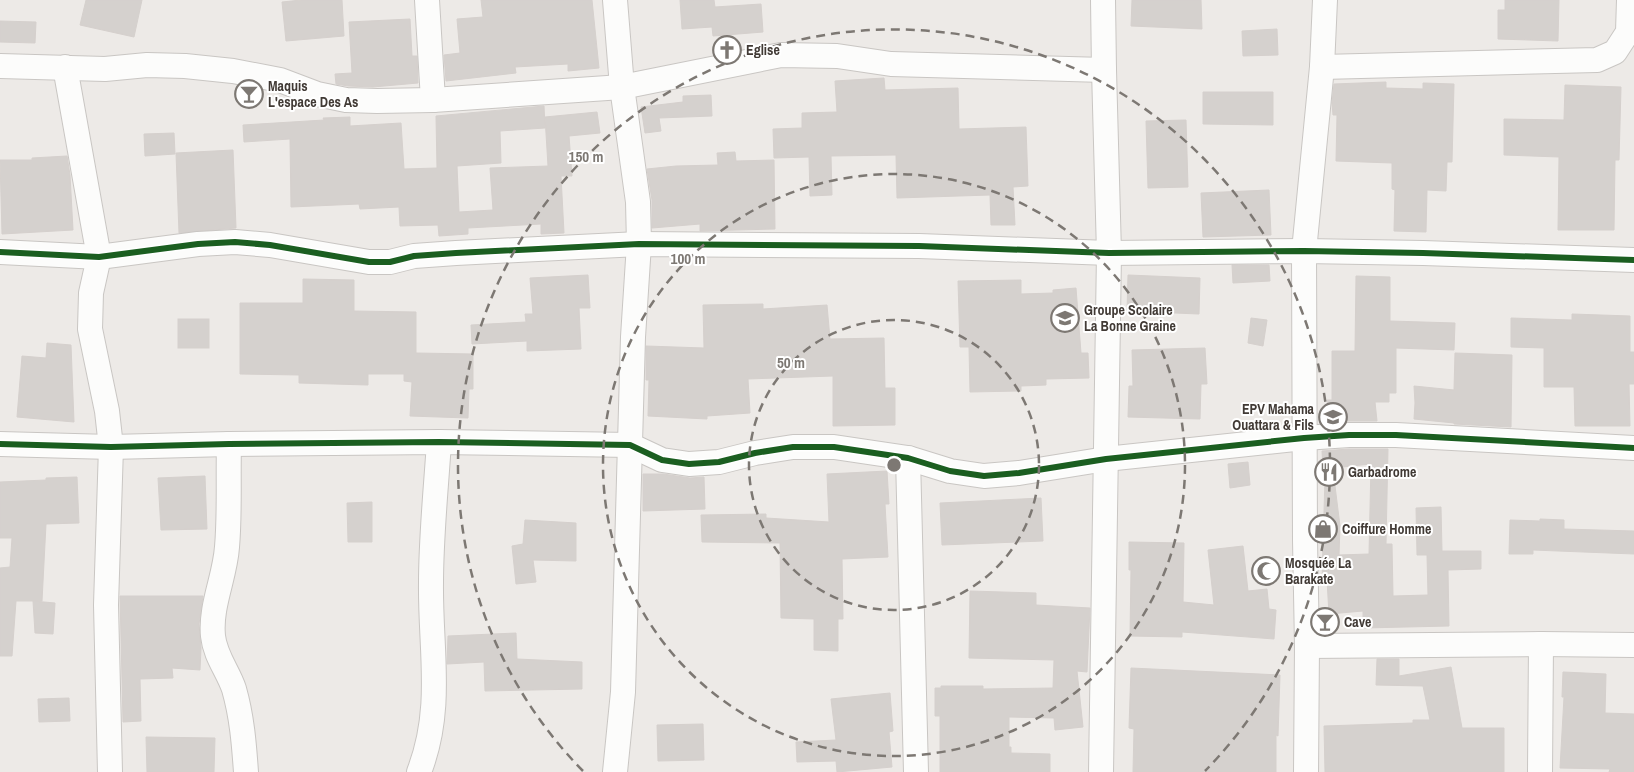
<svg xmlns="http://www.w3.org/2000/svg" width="1634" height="772" font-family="'Archivo Narrow',sans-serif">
  <rect width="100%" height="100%" fill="#edeae7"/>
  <!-- building -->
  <g fill="#d5d1ce" stroke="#d5d0cd">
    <path d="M86,0H142L134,37L80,25Z"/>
    <path d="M301,0H342L344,36L286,41L282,2Z"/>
    <path d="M481,0H592L599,68L568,71V64L515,67L516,73L446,81L444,55L460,53L457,19L483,17Z"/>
    <path d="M680,0H714L715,7L761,4L763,32L713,36L712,27L682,29Z"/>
    <path d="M1132,0H1201L1202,29L1131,26Z"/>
    <path d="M1505,0H1559L1558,41L1498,39V10H1505Z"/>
    <path d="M410,19L412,56H417L418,83L373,87L348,86L336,84L335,74L352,73L349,22Z"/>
    <path d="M0,21L36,22L35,43L0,42Z"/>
    <path d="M1277,29L1278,55L1243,56L1242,31Z"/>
    <path d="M884,78L885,90L958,88L959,129L1026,127L1028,186L1013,187L1015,225H991L990,195L897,198L896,155L831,156L832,195L810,196L809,157L774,158L773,129L802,128V113L837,112L835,81Z"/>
    <path d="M1386,82V88L1423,89V83L1454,84L1452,162H1447L1446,191L1427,190L1426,232L1394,231L1395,190L1392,189V163L1336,161L1337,115H1333L1332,103L1334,84Z"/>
    <path d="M1565,85L1621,87L1619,160H1615L1614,230H1558L1559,157L1504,155V119L1564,120Z"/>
    <path d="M1203,92H1273V125L1203,124Z"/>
    <path d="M711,95L712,116L659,118L661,131L645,133L641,107L683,102V96Z"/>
    <path d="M544,106L545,128L500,131L501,163L457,166L459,212L493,210L490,168L548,166L545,117L597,112L600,133L569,136L572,176H561L564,233L541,234V224L468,228V234L439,236L438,225L400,226L399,207L360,209L359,204L291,207L290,139L244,142L243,125L324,120L323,118L350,117V126L401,123L404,169L437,168L436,116Z"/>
    <path d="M1186,120L1188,187L1148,188L1146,121Z"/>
    <path d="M174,133L175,154L145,156L144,134Z"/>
    <path d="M233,150L236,228L179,233L176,153Z"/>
    <path d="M735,152L736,161L774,160L775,229L700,231V224L652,228V200L647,169L676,166L718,165L717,153Z"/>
    <path d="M67,156L70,175L73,230L2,234L0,160H32V158Z"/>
    <path d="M1269,190L1271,235L1203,237L1201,193Z"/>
    <path d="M1232,265H1269L1270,281L1233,283Z"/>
    <path d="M588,275L590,308H579L581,349L527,351V341L472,344L471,325L526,322L525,314H533L530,278Z"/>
    <path d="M1128,275L1200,278L1199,314L1127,311Z"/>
    <path d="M1356,276L1390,277V321L1455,323L1454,350L1396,348V393H1389V402H1375L1377,421H1330L1327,400H1332V351H1355Z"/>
    <path d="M303,279L354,280V311L416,312V353L473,354V389H469L468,418L410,416L412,382L404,381V374H368V385L299,383V375L240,374V303H303Z"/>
    <path d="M1021,280V294L1053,293V290L1076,288L1081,353H1088L1089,378L1046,379V385L1021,386V391L970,392L969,347H960L958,281Z"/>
    <path d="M763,304V309L827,305L830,339L884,338L885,388H895V425L833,426V376L748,379L750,413L707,416V419L648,416L649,380H646V346L704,348L703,305Z"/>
    <path d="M1572,314L1630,316V352H1634V384H1629L1630,426H1575L1574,387H1544V348L1511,347V318L1572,320Z"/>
    <path d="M1251,318L1267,320L1263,346L1248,343Z"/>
    <rect x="178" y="319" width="31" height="29"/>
    <path d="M47,343L71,345L74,422L17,417L22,356L46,358Z"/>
    <path d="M1205,348L1207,384H1201L1200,419L1128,417L1129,386H1133L1132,350Z"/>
    <path d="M1455,353L1512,355L1511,427L1454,424V423L1414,419L1415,403L1414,386L1454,390Z"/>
    <path d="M1349,449H1388L1386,544H1392L1393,596L1428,595L1427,555H1417L1416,508L1441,507L1442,551H1481V569L1448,570L1449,626L1363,628V611L1329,614L1327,580H1322L1325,478H1334L1340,526L1339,555L1369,554L1371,464L1323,469L1322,451Z"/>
    <path d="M1248,462L1250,485L1230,488L1228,464Z"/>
    <path d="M887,471L889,504H885L888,557L842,559L843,619H838V651L814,650V619L781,618L780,543L702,542L701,515L766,514V518L829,522L827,474Z"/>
    <path d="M643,474H663L690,478L704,477L705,509L643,511Z"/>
    <path d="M205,476L207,529L161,530L158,478Z"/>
    <path d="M77,477L79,523L46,524L42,601H16L12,656H0V568L10,567L12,538H0V482L46,480V478Z"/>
    <path d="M1041,498L1043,541L942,545L940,503Z"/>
    <path d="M372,502V542H348L347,503Z"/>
    <path d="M1540,519L1564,520V529L1634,531V554L1533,550V554H1509L1510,520L1540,521Z"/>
    <path d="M525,520L576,523V561L533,560L536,582L516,584L512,546L523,544Z"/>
    <path d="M1129,542L1184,543L1183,602L1214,605L1208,550L1243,546L1248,591L1267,589L1269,609L1276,610L1274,639L1182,632V637L1130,636L1131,570H1129Z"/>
    <path d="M970,591L1036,593V605L1090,608L1087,672L1077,671L1083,727L1055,730L1054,718L1009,717V747H1011V753L1050,754V772H940V716H935V688H941V686H983V689L1053,688L1054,660L969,658Z"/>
    <path d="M120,596H203L199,624L201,648L200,670L172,668L173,678L140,679L141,721L123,722Z"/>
    <path d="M33,601L55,603L53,634L35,633Z"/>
    <path d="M516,633L517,659L582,662V689L485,691L484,662L447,664L448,636Z"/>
    <path d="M1377,659H1399V676L1451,667L1462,728H1504V772H1325L1324,726L1413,723V720H1430L1423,686L1376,685Z"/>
    <path d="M1131,668L1280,675L1278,736L1276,735V772H1133L1134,729L1129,728Z"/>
    <path d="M1563,672L1606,674L1605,713L1634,714V772H1609L1610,769L1560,768L1564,697H1562Z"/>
    <path d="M890,693L893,731L889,732L892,767L837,772L836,761L797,762L796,742L836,740L831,699Z"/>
    <path d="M69,698L70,721L39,722L38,699Z"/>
    <path d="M703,724L704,760L658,761L657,725Z"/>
    <path d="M146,737L215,738L214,772H147Z"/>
  </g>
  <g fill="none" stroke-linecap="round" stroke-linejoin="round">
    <defs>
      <g id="minor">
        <path d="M427,0L433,100"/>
        <path d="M615,0L622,87L638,202L639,244L633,337L623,692L615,772"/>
        <path d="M0,66L105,69L147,65L185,66L233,71L280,80L317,94L346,100L377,101L433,100L622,87L781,55L837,56L891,64L1104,70"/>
        <path d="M65,67L99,257L91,293L90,329L107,411L111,447L106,605L110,772"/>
        <path d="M1322,67L1597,60L1615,52L1628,32L1629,0"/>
        <path d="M0,252L99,257L198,244L235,242L270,245L369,262H390L414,256L456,253L639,244L919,246L1109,253L1304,251L1423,253L1634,260"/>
        <path d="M0,444L111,447L229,444L439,442L630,445L662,460L689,464L719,462L755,453L793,447H834L908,458L950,471L984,476L1019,473L1106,459L1304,438L1349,435H1396L1634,448"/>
        <path d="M229,444C228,478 230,513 227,547C225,577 210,606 213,636C215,656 228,671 234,689C242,717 244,744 246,772"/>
        <path d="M908,458L916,772"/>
        <path d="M1307,646L1541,644L1634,645"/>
        <path d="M419,772C444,708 430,649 431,583C431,536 436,489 439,442"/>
        <path d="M1101,772L1109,253L1104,70L1103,0"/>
        <path d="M1306,772L1307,646L1305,540L1304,251L1322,67L1325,0"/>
        <path d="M1540,772L1541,644"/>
      </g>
    </defs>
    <!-- minor casing -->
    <use href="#minor" stroke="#c9c6c3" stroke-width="26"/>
    <!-- minor -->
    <use href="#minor" stroke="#fcfcfb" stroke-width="24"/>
    <defs>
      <g id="cycleway">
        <path d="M0,252L99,257L198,244L235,242L270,245L369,262H390L414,256L456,253L639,244L919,246L1109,253L1304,251L1423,253L1634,260"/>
        <path d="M0,444L111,447L229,444L439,442L630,445L662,460L689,464L719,462L755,453L793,447H834L908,458L950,471L984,476L1019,473L1106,459L1304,438L1349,435H1396L1634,448"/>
      </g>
    </defs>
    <!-- cycleway casing -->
    <use href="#cycleway" stroke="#fff" stroke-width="9"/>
    <!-- cycleway -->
    <use href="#cycleway" stroke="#1b5e20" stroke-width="6"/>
  </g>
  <!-- distance rings -->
  <g fill="none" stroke="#7d7873" stroke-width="2.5" stroke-dasharray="9 6">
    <circle cx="894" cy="465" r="145"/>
    <circle cx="894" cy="465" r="291"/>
    <path d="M583 771A436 436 0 1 1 1205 771"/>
  </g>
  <!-- icons -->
  <defs>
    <symbol id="church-ring" viewBox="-11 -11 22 22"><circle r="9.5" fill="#fff" stroke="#7d7873" stroke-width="1.5"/><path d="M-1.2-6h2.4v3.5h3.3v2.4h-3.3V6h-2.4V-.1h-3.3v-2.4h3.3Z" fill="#7d7873"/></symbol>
    <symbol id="bar-ring" viewBox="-11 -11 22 22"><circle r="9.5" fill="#fff" stroke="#7d7873" stroke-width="1.5"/><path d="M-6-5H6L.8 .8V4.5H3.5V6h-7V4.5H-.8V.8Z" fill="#7d7873"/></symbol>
    <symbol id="school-ring" viewBox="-11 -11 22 22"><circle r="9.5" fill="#fff" stroke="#7d7873" stroke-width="1.5"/><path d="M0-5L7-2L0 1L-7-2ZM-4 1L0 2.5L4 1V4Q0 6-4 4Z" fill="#7d7873"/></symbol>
    <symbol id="restaurant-ring" viewBox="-11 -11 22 22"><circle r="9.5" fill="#fff" stroke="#7d7873" stroke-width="1.5"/><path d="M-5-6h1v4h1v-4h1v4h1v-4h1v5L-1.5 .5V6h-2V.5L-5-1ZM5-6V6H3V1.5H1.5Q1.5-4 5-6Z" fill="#7d7873"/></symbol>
    <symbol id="shop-ring" viewBox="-11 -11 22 22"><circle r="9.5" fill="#fff" stroke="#7d7873" stroke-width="1.5"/><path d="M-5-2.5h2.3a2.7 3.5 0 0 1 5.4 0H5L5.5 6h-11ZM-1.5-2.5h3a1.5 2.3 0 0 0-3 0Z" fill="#7d7873"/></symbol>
    <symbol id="mosque-ring" viewBox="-11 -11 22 22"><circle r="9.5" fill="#fff" stroke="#7d7873" stroke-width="1.5"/><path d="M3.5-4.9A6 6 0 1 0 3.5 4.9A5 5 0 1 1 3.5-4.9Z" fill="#7d7873"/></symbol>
  </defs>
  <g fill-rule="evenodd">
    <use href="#church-ring" x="711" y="34" width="32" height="32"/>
    <use href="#bar-ring" x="233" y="78" width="32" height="32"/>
    <use href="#school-ring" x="1049" y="302" width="32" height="32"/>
    <use href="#school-ring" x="1317" y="401" width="32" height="32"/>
    <use href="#restaurant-ring" x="1313" y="456" width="32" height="32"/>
    <use href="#shop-ring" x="1307" y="513" width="32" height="32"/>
    <use href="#mosque-ring" x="1250" y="555" width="32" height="32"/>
    <use href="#bar-ring" x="1309" y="606" width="32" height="32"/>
  </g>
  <g text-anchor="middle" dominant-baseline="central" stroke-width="4" stroke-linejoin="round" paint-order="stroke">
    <!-- poi labels -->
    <g font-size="14" font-weight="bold" fill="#413a35" stroke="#fff" text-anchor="start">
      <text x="746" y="50">Eglise</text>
      <text x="268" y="86">Maquis<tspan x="268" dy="16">L'espace Des As</tspan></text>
      <text x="1084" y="310">Groupe Scolaire<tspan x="1084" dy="16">La Bonne Graine</tspan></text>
      <text x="1314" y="409" text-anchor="end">EPV Mahama<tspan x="1314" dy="16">Ouattara &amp; Fils</tspan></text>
      <text x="1348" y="472">Garbadrome</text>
      <text x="1342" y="529">Coiffure Homme</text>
      <text x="1285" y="563">Mosquée La<tspan x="1285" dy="16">Barakate</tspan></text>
      <text x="1344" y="622">Cave</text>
    </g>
  </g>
  <circle cx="894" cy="465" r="8" fill="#7d7873" stroke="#fff" stroke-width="2.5"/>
  <g font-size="15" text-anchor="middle" font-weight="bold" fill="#7d7873" stroke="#fff" stroke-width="4" stroke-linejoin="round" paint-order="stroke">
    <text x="586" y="162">150 m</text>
    <text x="688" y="264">100 m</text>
    <text x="791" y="368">50 m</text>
  </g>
</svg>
